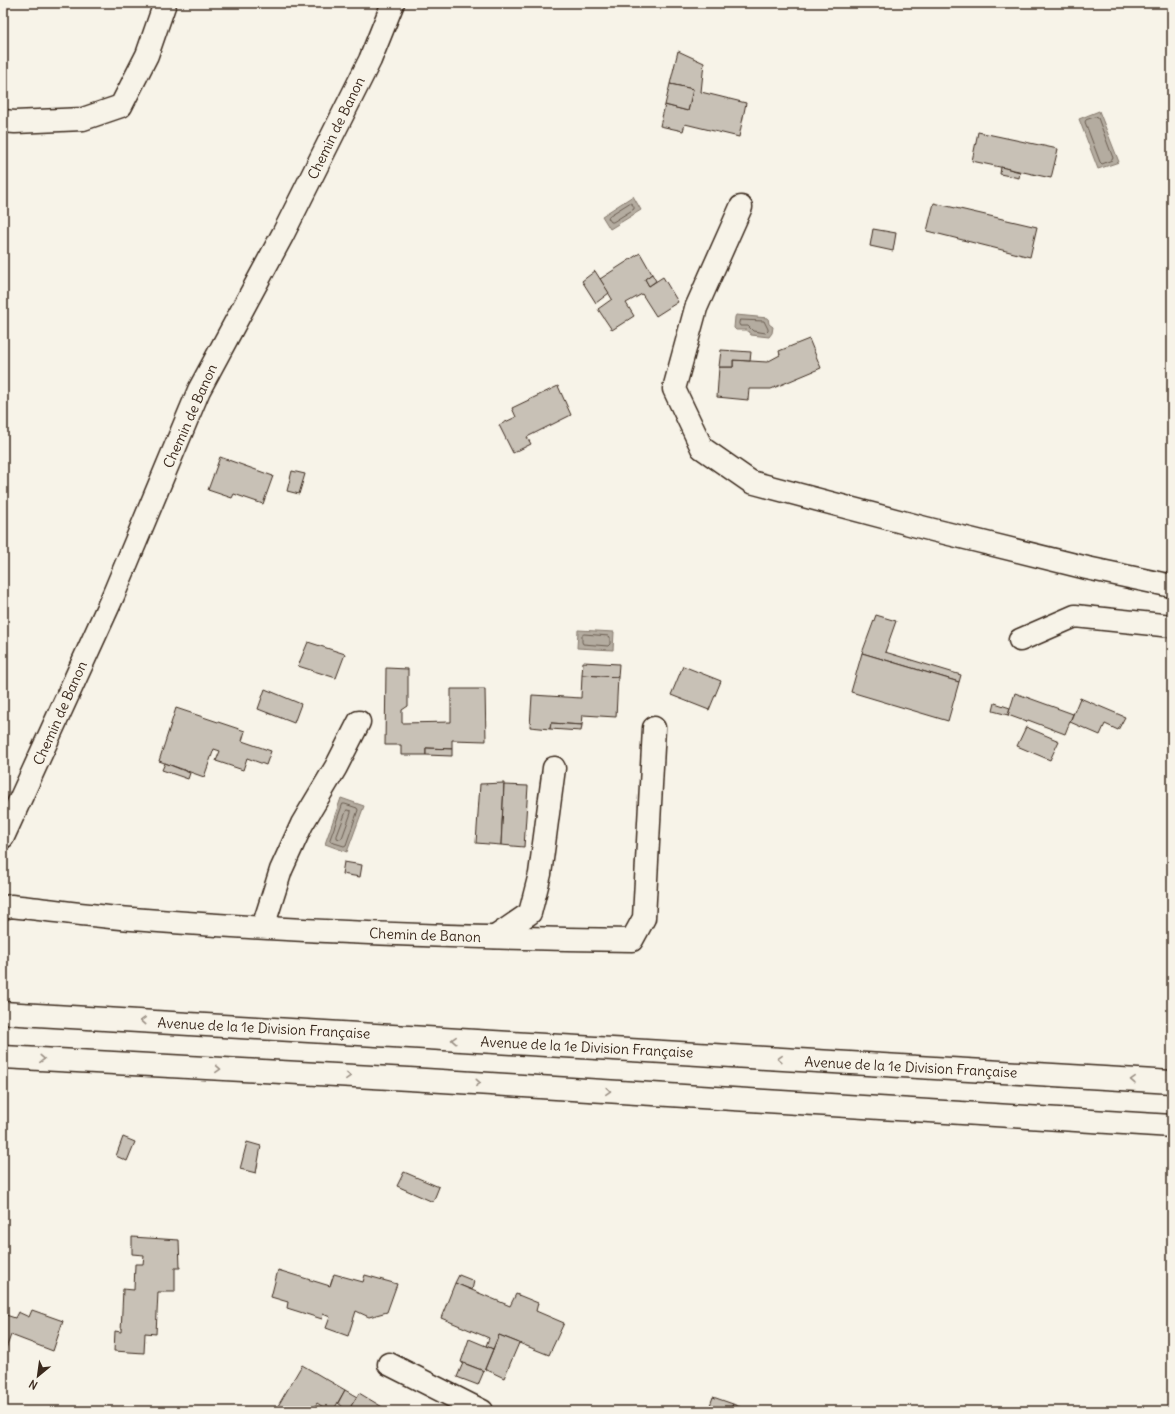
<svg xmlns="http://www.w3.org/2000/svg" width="1175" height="1414" font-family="Delius,sans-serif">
  <rect width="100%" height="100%" fill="#f7f3e8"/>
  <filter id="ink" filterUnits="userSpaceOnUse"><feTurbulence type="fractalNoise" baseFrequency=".025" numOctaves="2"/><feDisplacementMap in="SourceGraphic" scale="8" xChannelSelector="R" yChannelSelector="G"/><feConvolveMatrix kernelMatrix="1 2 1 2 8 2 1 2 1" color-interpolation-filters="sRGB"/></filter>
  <g filter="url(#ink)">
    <!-- water -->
    <g fill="#b4aca0" stroke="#84786c">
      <path d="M1099,111L1119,162L1098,169L1079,119Z"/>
      <path d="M633,196L641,210L610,229L602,216Z"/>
      <path d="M736,315L768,318L769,324L773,327L772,333L769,337L751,335L747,330H736L734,328L735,317Z"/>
      <path d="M578,630L614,632L613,650L577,648Z"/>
      <path d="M341,798L364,806L347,852L325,844Z"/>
    </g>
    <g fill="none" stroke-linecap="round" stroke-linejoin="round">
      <!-- shore -->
      <g stroke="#6b5e52" stroke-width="1">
        <path d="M1095,117L1098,118L1113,158L1112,160L1102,164L1100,162L1085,122L1086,120Z"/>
        <path d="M630,203L632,204L634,207V209L613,222H611L608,218L609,216Z"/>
        <path d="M740,320L764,321L768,329V331L766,333L753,331L748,326H740L739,324Z"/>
        <path d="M584,634L609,636L610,637V644L608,646L583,644L582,642V636Z"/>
        <path d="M343,804H345L357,808L358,810L346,845L344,846L331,842L330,840Z"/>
        <path d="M347,810L351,811V813L342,838L340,839L337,838V836Z"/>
      </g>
    </g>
    <!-- building -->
    <g fill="#c8c1b6" stroke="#3b2a1e">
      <path d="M678,51L704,63L701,92L746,103L739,137L685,124L683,131L660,126L665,105L688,111L693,89L670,84Z"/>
      <path d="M670,84L693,89L688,111L665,105Z"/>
      <path d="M978,132L1058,149L1051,178L972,161Z"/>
      <path d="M1001,167L1020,172L1019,178L1000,174Z"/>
      <path d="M934,203L1037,227L1030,257L927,231Z"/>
      <path d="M873,229L896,233L893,251L870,246Z"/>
      <path d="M640,253L652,274L645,279L649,286L663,277L678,302L656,316L642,294L626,303L634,316L612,330L598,309L612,299L600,279Z"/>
      <path d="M595,271L609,293L596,303L582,281Z"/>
      <path d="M652,274L656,281L649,286L645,279Z"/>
      <path d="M809,339L821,368L771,389H749L748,400L717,397L719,367H733V360L767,362L780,355L779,351Z"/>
      <path d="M721,350L751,352L750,361L733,360V367H719Z"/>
      <path d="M558,386L571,415L527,437L531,444L513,453L499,425L516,417L512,408Z"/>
      <path d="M220,457L273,476L263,504L234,494L232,498L208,490Z"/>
      <path d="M292,471L305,474L299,494L287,491Z"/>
      <path d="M876,615L896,621L885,652L961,675L959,682L862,653Z"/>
      <path d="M308,642L345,654L336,678L298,666Z"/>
      <path d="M862,653L959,682L948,721L851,692Z"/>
      <path d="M583,662L619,664L618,677L582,675Z"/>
      <path d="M683,666L721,681L709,710L671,695Z"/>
      <path d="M386,668L408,669V706L402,710V723L451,722V689H485L486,741L452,740V749L426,748V755H401V745H385Z"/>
      <path d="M582,675L618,677L616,717L583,715L582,725L551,723L550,729L530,727L532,695L581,698Z"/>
      <path d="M265,689L301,704L294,723L258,709Z"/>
      <path d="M1015,693L1073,714L1065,734L1028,720L1027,722L1008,715Z"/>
      <path d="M1080,698L1125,717L1118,730L1105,724L1100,735L1070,722Z"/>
      <path d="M995,703L1010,708L1008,715L993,711Z"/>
      <path d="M176,708L245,731L242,741L271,751L266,765L247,758L243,770L216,761L220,751L214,749L204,777L159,761Z"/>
      <path d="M551,723L582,725L581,731L550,729Z"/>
      <path d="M1026,727L1059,741L1050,760L1017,746Z"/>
      <path d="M426,748L452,749V756L426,755Z"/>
      <path d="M165,763L190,773L188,779L162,770Z"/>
      <path d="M504,783L501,845L476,843L480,784Z"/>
      <path d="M504,785L528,786L524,847L501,845Z"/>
      <path d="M344,862L362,865L360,877L342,874Z"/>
      <path d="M123,1137L135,1142L127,1161L116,1156Z"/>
      <path d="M247,1142L261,1146L256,1173L240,1169Z"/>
      <path d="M404,1172L439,1187L433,1202L397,1186Z"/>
      <path d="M132,1237L179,1240L180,1268H175V1292H158L156,1334L145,1333L144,1353L114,1351L115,1331L121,1332L123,1289L134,1290L135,1264H143L144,1255L132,1254Z"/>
      <path d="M278,1270L330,1286L334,1274L363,1282L365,1275L397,1284L387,1312L369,1317L356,1311L348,1336L326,1328L330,1317L323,1314L322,1319L287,1308L288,1302L271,1297Z"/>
      <path d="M459,1275L474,1281L472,1290L455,1283Z"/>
      <path d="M455,1283L510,1306L516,1294L538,1303L536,1311L564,1323L549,1355L499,1335L493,1349L486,1346L489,1338L441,1318Z"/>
      <path d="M32,1310L63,1321L53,1351L11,1335L4,1354H3V1314L15,1318L18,1312L29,1317Z"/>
      <path d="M499,1335L519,1343L504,1378L485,1369Z"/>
      <path d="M469,1339L493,1349L484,1371L461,1362Z"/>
      <path d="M463,1363L484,1371L478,1385L457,1377Z"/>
      <path d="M302,1365L345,1390L333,1411H329L317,1403L312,1411H275Z"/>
      <path d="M345,1390L357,1397L348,1411L338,1403Z"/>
      <path d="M359,1393L389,1411H348Z"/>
      <path d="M713,1397L733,1404L730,1411H708Z"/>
      <path d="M733,1404L749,1411H730Z"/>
    </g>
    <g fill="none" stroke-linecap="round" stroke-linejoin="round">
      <defs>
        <g id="minor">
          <path d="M3,121L15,122L83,119L121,106L147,55L165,3"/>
          <path d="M741,207L696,308L674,389L702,448L751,482L925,528L1087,568L1172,586"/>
          <path d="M1020,640L1075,616L1172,626"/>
          <path d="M3,837L113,596L199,390L283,234L370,60L393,3"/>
          <path d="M3,908L11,906C51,910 92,916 132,919C299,932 466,938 632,940L644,918L654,728"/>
          <path d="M263,927L281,870L302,824L336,767L359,722"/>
          <path d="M495,937L530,913L540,874L554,768"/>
          <path d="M389,1364L482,1411"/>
        </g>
        <g id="highway">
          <path d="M3,1013L1172,1082"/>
          <path d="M3,1057L409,1079L1172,1126"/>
        </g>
      </defs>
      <!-- minor casing -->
      <use href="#minor" stroke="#3b2a1e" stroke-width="25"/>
      <!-- highway casing -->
      <use href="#highway" stroke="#3b2a1e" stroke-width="25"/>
      <!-- minor -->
      <use href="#minor" stroke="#f7f3e8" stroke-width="22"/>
      <!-- highway -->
      <use href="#highway" stroke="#f7f3e8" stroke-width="22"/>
    </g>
    <!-- one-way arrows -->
    <defs><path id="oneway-chevron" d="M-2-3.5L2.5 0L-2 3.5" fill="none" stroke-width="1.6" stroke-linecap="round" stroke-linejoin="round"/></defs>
    <g stroke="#998e83">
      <use href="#oneway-chevron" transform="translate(143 1021) rotate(-176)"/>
      <use href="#oneway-chevron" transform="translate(454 1040) rotate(-177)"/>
      <use href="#oneway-chevron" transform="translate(42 1059) rotate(3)"/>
      <use href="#oneway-chevron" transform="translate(780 1059) rotate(-177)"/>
      <use href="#oneway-chevron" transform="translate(218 1069) rotate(3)"/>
      <use href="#oneway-chevron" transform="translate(348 1076) rotate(3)"/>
      <use href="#oneway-chevron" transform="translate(1133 1080) rotate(-177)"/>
      <use href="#oneway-chevron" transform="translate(478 1083) rotate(4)"/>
      <use href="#oneway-chevron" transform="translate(608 1091) rotate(4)"/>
    </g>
  </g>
  <g text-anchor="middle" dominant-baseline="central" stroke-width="3" stroke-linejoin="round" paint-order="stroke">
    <!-- street labels -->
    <g font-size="14" fill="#3b2a1e" stroke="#f7f3e8">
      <text transform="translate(336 128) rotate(-64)">Chemin de Banon</text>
      <text transform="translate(190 416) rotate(-66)">Chemin de Banon</text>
      <text transform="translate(60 713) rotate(-66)">Chemin de Banon</text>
      <text transform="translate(425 935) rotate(2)">Chemin de Banon</text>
      <text transform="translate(264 1028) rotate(3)">Avenue de la 1e Division Française</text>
      <text transform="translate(587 1047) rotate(3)">Avenue de la 1e Division Française</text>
      <text transform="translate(911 1067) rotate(3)">Avenue de la 1e Division Française</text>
    </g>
  </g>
  <!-- margin -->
  <rect width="1175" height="1414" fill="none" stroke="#f7f3e8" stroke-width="16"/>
  <rect x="8" y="8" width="1159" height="1398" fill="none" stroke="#3b2a1e" stroke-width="1.5" filter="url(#ink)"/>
  <!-- north arrow -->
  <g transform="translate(38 1376) rotate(209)" stroke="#f7f3e8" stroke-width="3" paint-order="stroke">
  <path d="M0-3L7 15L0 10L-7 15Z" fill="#3b2a1e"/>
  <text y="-6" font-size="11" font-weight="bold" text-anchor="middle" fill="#3b2a1e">N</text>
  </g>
</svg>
